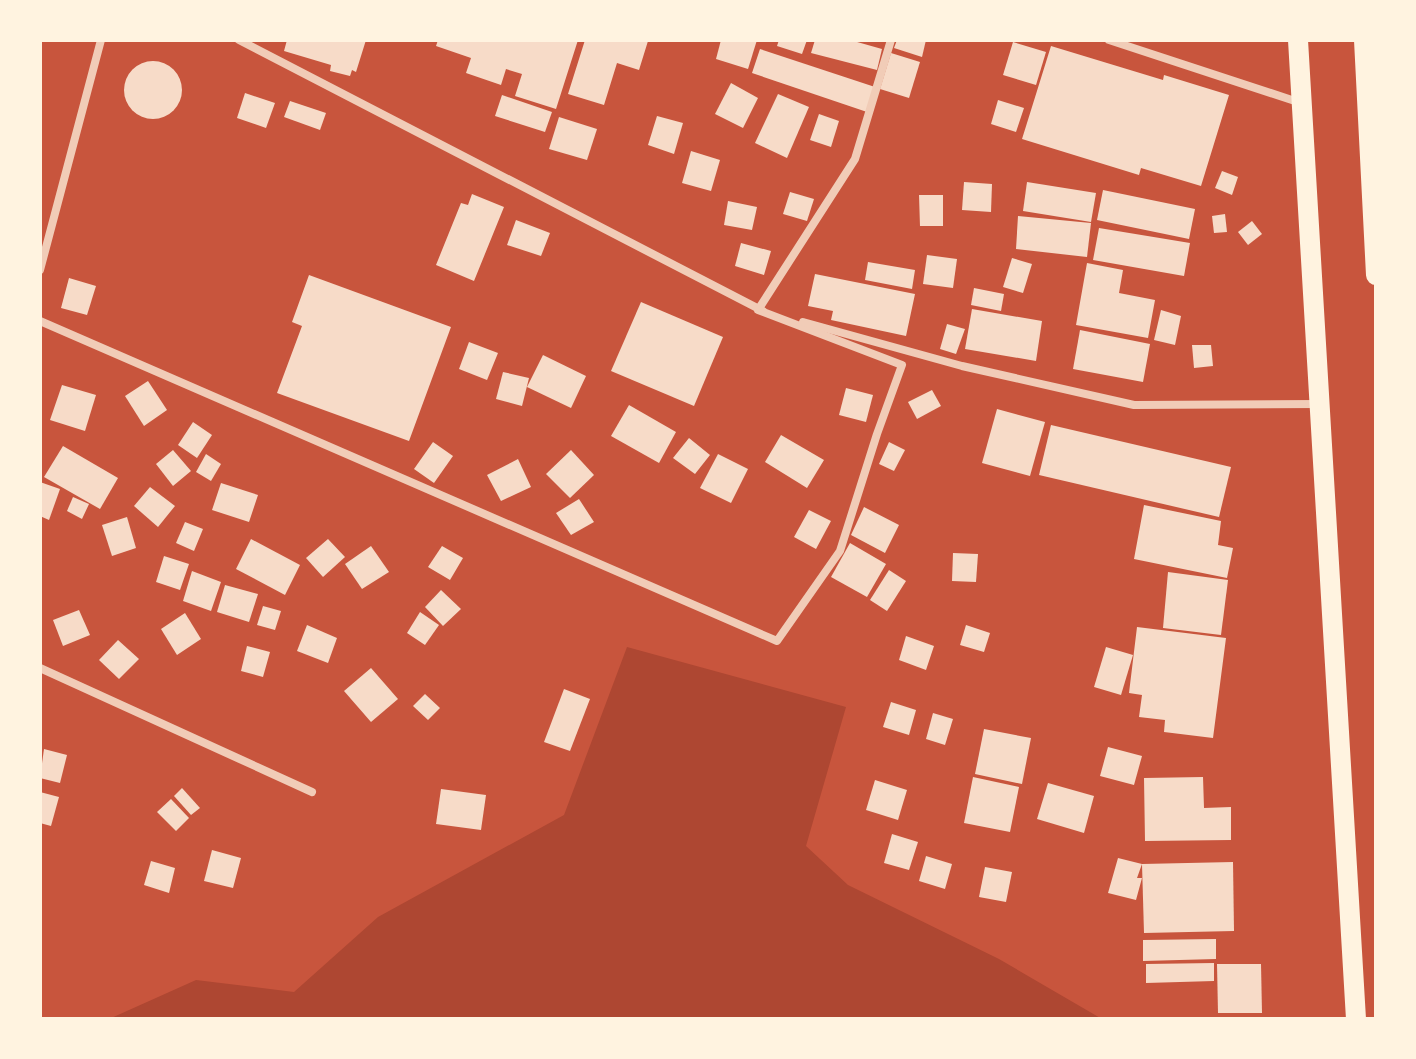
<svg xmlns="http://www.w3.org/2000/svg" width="1416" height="1059" font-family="Karla,sans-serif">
  <rect width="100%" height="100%" fill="#c8553d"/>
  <!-- green -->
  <path fill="#ae4732" d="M627,647L846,707L806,846L848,885L999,959L1102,1019H109L196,980L294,992L378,917L564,815Z"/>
  <!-- building -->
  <g fill="#f7dbc8">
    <path d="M287,40H366L356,72L352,70L350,76L330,71L331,65L284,51Z"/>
    <path d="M438,40H578L556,109L515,96L522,74L506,69L501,85L466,73L471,58L436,46Z"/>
    <path d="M585,40L648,41L639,70L617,63L604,105L568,94Z"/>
    <path d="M721,40H757L748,69L716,59Z"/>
    <path d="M779,40H807L802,54L777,46Z"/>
    <path d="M815,40H850L882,49L877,70L811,53Z"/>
    <path d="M897,40H926L922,57L894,48Z"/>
    <path d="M1013,42L1046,52L1036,85L1003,75Z"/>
    <path d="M1051,46L1163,80L1164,75L1229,95L1201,186L1141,168L1139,175L1022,139Z"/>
    <path d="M760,49L875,87L867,112L752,73Z"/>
    <path d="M891,53L920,62L909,98L880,89Z"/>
    <circle cx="153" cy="90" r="29"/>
    <path d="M731,83L758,98L743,128L715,114Z"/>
    <path d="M245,93L275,103L266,128L237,118Z"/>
    <path d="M778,94L809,107L787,158L755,143Z"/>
    <path d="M502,95L552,112L545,132L495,116Z"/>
    <path d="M998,100L1024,108L1016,132L991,124Z"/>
    <path d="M290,101L326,113L320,130L284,117Z"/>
    <path d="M819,114L839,121L831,147L810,140Z"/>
    <path d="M657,116L683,123L674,154L648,145Z"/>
    <path d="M559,117L597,129L587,160L549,149Z"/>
    <path d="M691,151L720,160L711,191L682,183Z"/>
    <path d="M1222,171L1238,177L1232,195L1215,188Z"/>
    <path d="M964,182L992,184L991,212L962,210Z"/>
    <path d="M1027,182L1096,193L1091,222L1023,211Z"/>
    <path d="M1103,190L1195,209L1189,239L1097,220Z"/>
    <path d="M790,192L814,199L807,221L783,214Z"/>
    <path d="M472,194L504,207L474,281L436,265L461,203L468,205Z"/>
    <path d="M919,195H943V226H920Z"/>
    <path d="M728,201L757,207L752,230L724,225Z"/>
    <path d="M1225,214L1227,232L1214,233L1212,216Z"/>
    <path d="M1018,216L1091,223L1087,257L1016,249Z"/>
    <path d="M516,220L550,233L541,256L507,245Z"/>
    <path d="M1252,221L1262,234L1248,245L1238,232Z"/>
    <path d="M1099,228L1190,243L1184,276L1093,260Z"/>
    <path d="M741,243L771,251L764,275L735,266Z"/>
    <path d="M927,255L957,259L953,288L923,284Z"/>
    <path d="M1012,258L1032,264L1023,293L1003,287Z"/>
    <path d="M868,262L915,270L912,289L865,280Z"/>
    <path d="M1087,263L1123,270L1119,293L1155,300L1148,338L1076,325Z"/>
    <path d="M815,274L915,294L906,336L831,320L833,311L808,306Z"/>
    <path d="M309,275L451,327L409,441L277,393L302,326L292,322Z"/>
    <path d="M69,278L96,286L87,315L61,308Z"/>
    <path d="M974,288L1004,294L1001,311L971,305Z"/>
    <path d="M641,302L723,337L694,406L611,371Z"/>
    <path d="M972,309L1042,321L1036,361L965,349Z"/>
    <path d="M1161,310L1181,316L1175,345L1154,340Z"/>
    <path d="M947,324L965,329L956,354L940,349Z"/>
    <path d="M1080,330L1150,344L1143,382L1073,369Z"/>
    <path d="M469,342L498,353L487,380L459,369Z"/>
    <path d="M1192,345H1211L1213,366L1194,368Z"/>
    <path d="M543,355L586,376L571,408L527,387Z"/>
    <path d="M503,372L529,378L522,406L496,399Z"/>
    <path d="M148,381L167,410L144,426L125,396Z"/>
    <path d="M62,385L96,395L85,431L50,420Z"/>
    <path d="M846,388L873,395L866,422L839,415Z"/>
    <path d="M932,390L941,406L917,419L908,402Z"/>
    <path d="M629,405L676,432L659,463L611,436Z"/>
    <path d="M997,409L1045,422L1030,476L982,463Z"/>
    <path d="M193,422L212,435L197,458L178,445Z"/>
    <path d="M1051,425L1231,467L1219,517L1039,475Z"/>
    <path d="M781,435L824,460L807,488L765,462Z"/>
    <path d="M689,438L710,455L695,474L673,458Z"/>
    <path d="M433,442L453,456L434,483L414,469Z"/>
    <path d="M889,442L905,450L894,471L879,464Z"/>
    <path d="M63,446L118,478L100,509L44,477Z"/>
    <path d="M173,450L191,471L173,486L156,464Z"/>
    <path d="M571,450L594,475L570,498L546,474Z"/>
    <path d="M206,454L221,464L211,481L196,472Z"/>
    <path d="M718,454L748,469L731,503L700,488Z"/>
    <path d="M518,459L531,487L501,501L487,475Z"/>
    <path d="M40,482L60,489L49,520L40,516Z"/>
    <path d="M221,483L258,495L249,522L212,510Z"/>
    <path d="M150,487L175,506L158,527L134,506Z"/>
    <path d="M73,497L89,504L82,519L67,511Z"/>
    <path d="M579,499L594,522L571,535L556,513Z"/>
    <path d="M1144,505L1221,521L1218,545L1233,548L1227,578L1134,559Z"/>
    <path d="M864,507L899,525L885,553L851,535Z"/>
    <path d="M809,510L831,521L816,549L794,537Z"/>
    <path d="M127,517L136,548L112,556L102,525Z"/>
    <path d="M185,522L203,529L194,551L176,543Z"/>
    <path d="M251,539L300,565L285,595L236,569Z"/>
    <path d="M328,539L345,557L323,577L306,558Z"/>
    <path d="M850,543L886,564L867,597L831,577Z"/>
    <path d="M371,546L389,572L362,589L345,564Z"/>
    <path d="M442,546L463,558L450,580L428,567Z"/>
    <path d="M953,553L978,554L976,582L952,581Z"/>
    <path d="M164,556L189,564L180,590L156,582Z"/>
    <path d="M889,570L906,581L887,611L870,600Z"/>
    <path d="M192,571L221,582L211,611L183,601Z"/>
    <path d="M1168,572L1228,580L1221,635L1163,628Z"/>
    <path d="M225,585L258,594L249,622L217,612Z"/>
    <path d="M441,590L461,609L443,626L425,607Z"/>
    <path d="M263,606L281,611L275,630L257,625Z"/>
    <path d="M79,610L90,635L63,646L53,620Z"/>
    <path d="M420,612L439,625L425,645L407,633Z"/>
    <path d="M185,613L201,639L177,655L161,629Z"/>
    <path d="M307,625L337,638L328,663L297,651Z"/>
    <path d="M966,625L990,633L984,652L960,645Z"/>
    <path d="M1137,627L1226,638L1213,738L1164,732L1165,720L1139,717L1142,695L1129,693Z"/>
    <path d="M906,636L934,646L926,670L899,660Z"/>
    <path d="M118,640L139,659L119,679L99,660Z"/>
    <path d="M247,646L270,652L263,677L241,671Z"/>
    <path d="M1106,647L1133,655L1121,695L1094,687Z"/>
    <path d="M371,668L398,699L371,722L344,691Z"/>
    <path d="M564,689L590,699L570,751L544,742Z"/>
    <path d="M425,694L440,708L428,720L413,706Z"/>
    <path d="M891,702L916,710L909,735L883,727Z"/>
    <path d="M933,713L953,719L945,745L926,739Z"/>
    <path d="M984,729L1031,738L1022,784L975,774Z"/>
    <path d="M1108,747L1142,756L1134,785L1100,776Z"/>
    <path d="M44,749L67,755L60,783L40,778Z"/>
    <path d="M973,777L1019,787L1010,832L964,823Z"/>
    <path d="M1203,777L1204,808L1231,807V840L1145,841L1144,778Z"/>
    <path d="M875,780L907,790L898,820L866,810Z"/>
    <path d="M1048,783L1094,796L1084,833L1037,819Z"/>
    <path d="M182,788L200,808L191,815L174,796Z"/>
    <path d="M441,789L486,795L481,830L436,824Z"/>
    <path d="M40,792L59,797L51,826L40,823Z"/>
    <path d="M171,799L189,818L176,831L157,812Z"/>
    <path d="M892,834L918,842L909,870L884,863Z"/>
    <path d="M212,850L241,858L233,888L204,881Z"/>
    <path d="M926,856L952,864L945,889L919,881Z"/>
    <path d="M1118,858L1142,864L1137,878H1142L1136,900L1108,893Z"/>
    <path d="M151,861L175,868L169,893L144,885Z"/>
    <path d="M1233,862L1234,931L1144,933L1142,864Z"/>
    <path d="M985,867L1012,872L1006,902L979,897Z"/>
    <path d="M1216,939V959L1143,961V940Z"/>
    <path d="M1214,963V981L1146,983V964Z"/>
    <path d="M1217,964H1261L1262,1013H1218Z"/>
  </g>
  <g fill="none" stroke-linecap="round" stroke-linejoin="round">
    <!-- minor -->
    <g stroke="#f1ccb7" stroke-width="8">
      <path d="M239,40L763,311"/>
      <path d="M1109,40L1301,103"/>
      <path d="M40,270L101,40"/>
      <path d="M40,321L777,641L840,551L877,434L902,365L758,310L855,159L891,40"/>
      <path d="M803,322L962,366L1134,405L1319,404"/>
      <path d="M40,668L312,792"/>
    </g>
    <!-- primary -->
    <g stroke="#fff3e0" stroke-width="20">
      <path d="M1298,40L1356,1019"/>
      <path d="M1364,40L1376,275"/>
    </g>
  </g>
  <!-- border -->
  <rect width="1416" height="1059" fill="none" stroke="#fff3e0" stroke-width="84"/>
</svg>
